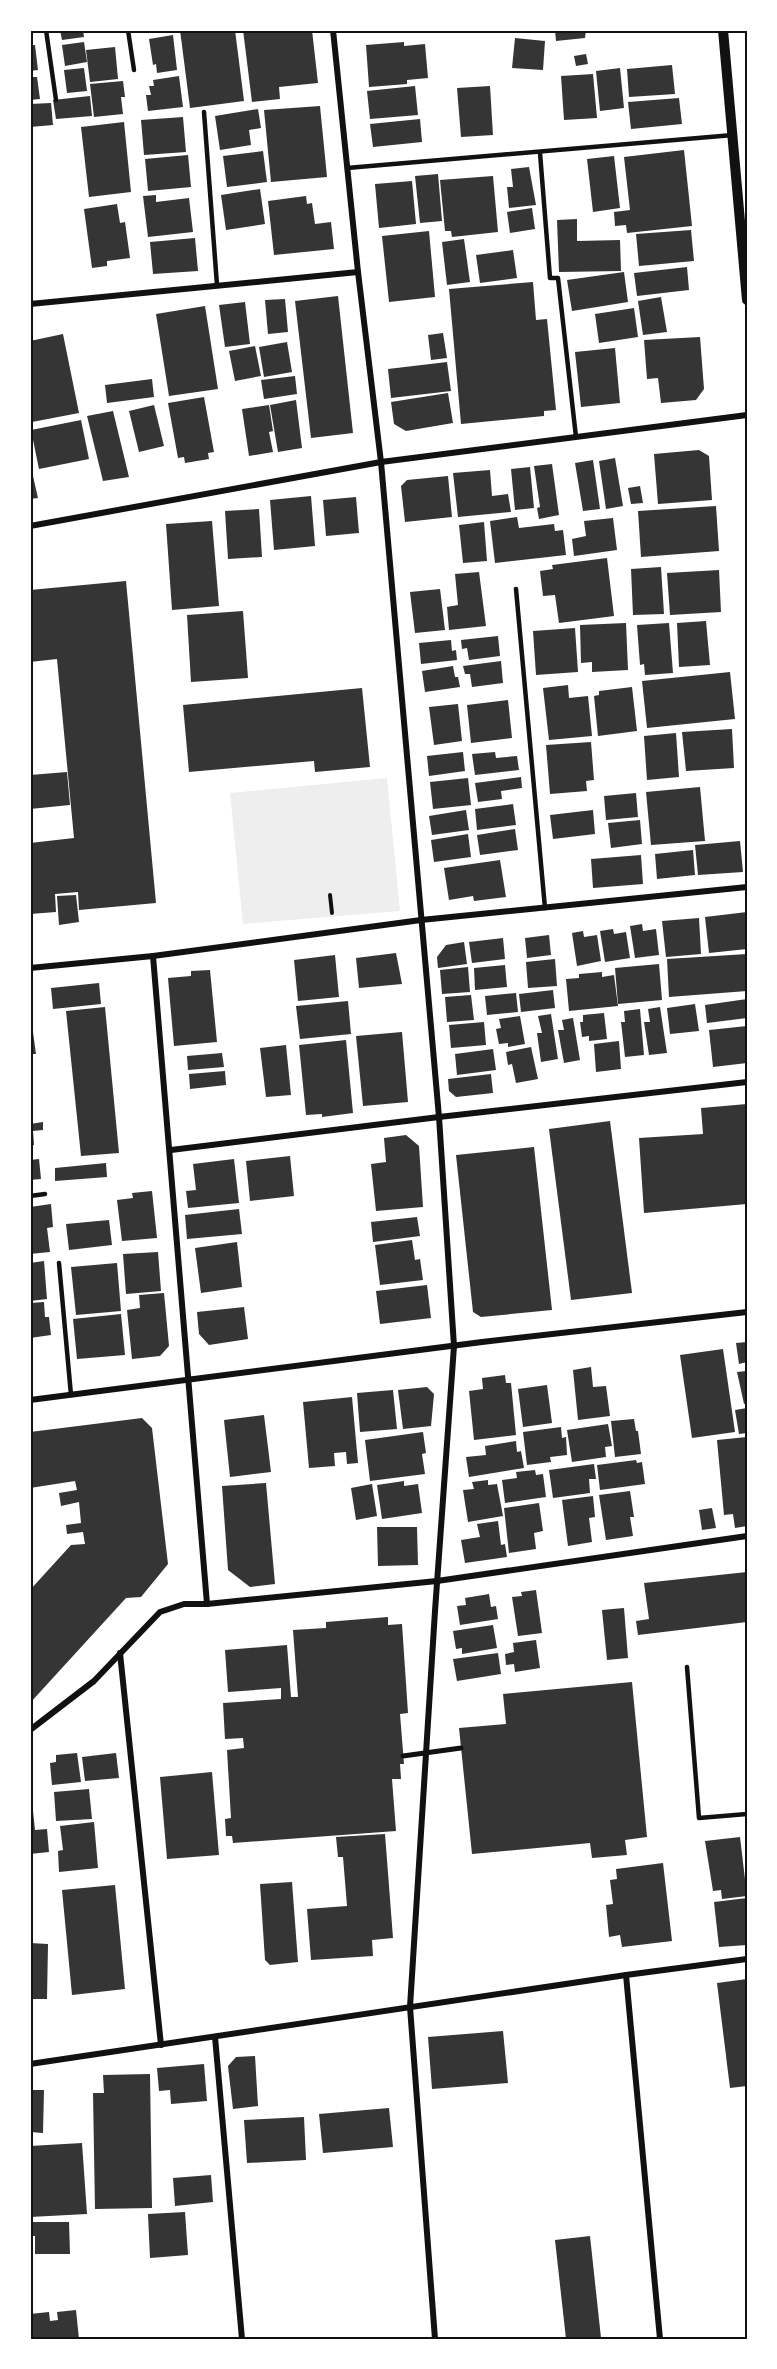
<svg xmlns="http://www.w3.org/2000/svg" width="777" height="2369" font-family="'IBM Plex Sans',sans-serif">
  <rect width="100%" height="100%" fill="#fff"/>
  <!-- green -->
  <path fill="#eee" d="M387,778L400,911L243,924L230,793Z"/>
  <!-- building -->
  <g fill="#353535">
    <path d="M60,30H83L84,37L62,40Z"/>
    <path d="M180,30H235L244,101L190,108Z"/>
    <path d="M243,30H312L318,83L279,87L280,99L252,102Z"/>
    <path d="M555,30H586L585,38L556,41Z"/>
    <path d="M173,35L177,70L157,73L156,64L153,65L149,39Z"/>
    <path d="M515,38L545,41L543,70L512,68Z"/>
    <path d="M84,42L87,62L65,66L62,45Z"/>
    <path d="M404,42V46L425,44L428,78L407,80V84L369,87L366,45Z"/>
    <path d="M30,45H35L38,70L30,71Z"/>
    <path d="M115,47L118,79L90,82L86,50Z"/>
    <path d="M586,54L588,64L576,66L574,56Z"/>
    <path d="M672,65L675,94L629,97L627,69Z"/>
    <path d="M84,68L87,91L67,93L64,70Z"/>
    <path d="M620,68L624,108L600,111L596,71Z"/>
    <path d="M593,74L597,118L564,120L561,76Z"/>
    <path d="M179,76L183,107L148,111L146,95H151L149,86H154L153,80Z"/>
    <path d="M30,77H37L40,99L30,100Z"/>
    <path d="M123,81L125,97H121L123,114L94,117L90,84Z"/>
    <path d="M415,86L418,115L370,119L367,91Z"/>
    <path d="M490,86L493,135L461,137L457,88Z"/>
    <path d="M90,96L92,116L56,119L53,100Z"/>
    <path d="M679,98L682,124L631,129L628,102Z"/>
    <path d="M51,103L53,125L30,127V104Z"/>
    <path d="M320,106L327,177L271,182L264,110Z"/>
    <path d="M258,109L261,128L249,130L251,145L220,150L215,116Z"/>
    <path d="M183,117L186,152L144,155L141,120Z"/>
    <path d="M420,119L422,142L373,147L370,124Z"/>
    <path d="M124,122L131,192L89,197L81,127Z"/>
    <path d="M684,150L692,226L627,233L626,225L615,226L614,212L630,210L624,157Z"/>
    <path d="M263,151L267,182L227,187L223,156Z"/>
    <path d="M188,155L191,187L148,191L145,159Z"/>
    <path d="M614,156L620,208L593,212L587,159Z"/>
    <path d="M529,167L536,205L509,208L507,187H513L511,169Z"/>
    <path d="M438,174L442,221L420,223L415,176Z"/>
    <path d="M493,176L498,232L452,237L451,231H445L440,180Z"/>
    <path d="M412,181L416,224L379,228L375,184Z"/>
    <path d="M260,189L265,224L226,230L221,195Z"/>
    <path d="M156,195V202L189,198L193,232L148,237L143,196Z"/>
    <path d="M306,196L307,204L312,203L315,224L331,222L334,249L274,255L268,201Z"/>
    <path d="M117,204L120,223L125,222L130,258L107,261V266L92,268L84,209Z"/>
    <path d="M532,208L535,229L510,233L507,212Z"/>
    <path d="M577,219V241L620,240L621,271L559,272L557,220Z"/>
    <path d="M691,230L694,261L639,266L636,234Z"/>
    <path d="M429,231L435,297L389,302L382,236Z"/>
    <path d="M195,238L198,271L153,274L150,242Z"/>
    <path d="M464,239L470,282L447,285L442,242Z"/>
    <path d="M513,250L517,278L480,283L476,255Z"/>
    <path d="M687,267L689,290L637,296L634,273Z"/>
    <path d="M624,272L628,302L572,311L567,280Z"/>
    <path d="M533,282L536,320L547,319L556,410L544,411V416L461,424L449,289Z"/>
    <path d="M338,296L353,433L311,438L295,301Z"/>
    <path d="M661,297L667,332L643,335L638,301Z"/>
    <path d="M285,299L288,332L268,334L265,300Z"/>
    <path d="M245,302L250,344L225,347L219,305Z"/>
    <path d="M205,306L218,389L169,396L156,314Z"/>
    <path d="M634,308L638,337L599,343L595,314Z"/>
    <path d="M443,333L447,358L431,360L428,335Z"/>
    <path d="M63,334L79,413L32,422L30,341Z"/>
    <path d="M700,337L704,389L696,400L661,403L658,378L647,379L644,340Z"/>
    <path d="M287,342L292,372L264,377L259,347Z"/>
    <path d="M255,346L261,376L235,381L229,351Z"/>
    <path d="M615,348L620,403L581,407L575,352Z"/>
    <path d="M447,362L451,391L391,398L388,369Z"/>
    <path d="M295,376L297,394L264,399L261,380Z"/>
    <path d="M152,379L154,397L107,403L105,385Z"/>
    <path d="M448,393L453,423L406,431L394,424L391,402Z"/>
    <path d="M204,397L214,452L208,453L209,459L185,463L184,457L178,458L168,403Z"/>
    <path d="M296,400L302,448L278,452L270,405Z"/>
    <path d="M154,405L164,446L139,452L129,411Z"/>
    <path d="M269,405L273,431L269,432L273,452L249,456L242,409Z"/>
    <path d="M113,411L129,477L103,481L87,416Z"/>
    <path d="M81,420L89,459L39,469L31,430Z"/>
    <path d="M699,450L709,456L712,500L658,504L654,454Z"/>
    <path d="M615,458L623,506L606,509L599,461Z"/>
    <path d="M593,460L600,509L583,511L575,463Z"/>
    <path d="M30,463L38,498L30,499Z"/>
    <path d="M552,464L559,515L539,519L537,508L540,507L534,466Z"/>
    <path d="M530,467L534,508L515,510L511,469Z"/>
    <path d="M490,470L492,496L508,494L511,512L458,517L453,473Z"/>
    <path d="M448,476L452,517L405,522L401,486L407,480Z"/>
    <path d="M640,486L643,503L631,504L628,488Z"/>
    <path d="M311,496L315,546L274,550L270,500Z"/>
    <path d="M356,497L359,533L326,536L323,500Z"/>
    <path d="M716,506L719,551L641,557L638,511Z"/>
    <path d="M259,509L262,557L228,559L225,511Z"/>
    <path d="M517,517L519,528L554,524L555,531L563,530L566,555L495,563L490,521Z"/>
    <path d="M613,518L617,550L574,556L572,539L586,536L584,521Z"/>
    <path d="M212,521L219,606L172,610L166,524Z"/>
    <path d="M484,522L487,561L463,563L459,525Z"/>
    <path d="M607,558L614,616L559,623L555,595L543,596L540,571L553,569L552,565Z"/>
    <path d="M661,567L664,614L633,615L631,569Z"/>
    <path d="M719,570L721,612L670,615L667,573Z"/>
    <path d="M479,572L486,626L449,630L447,607L458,605L455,574Z"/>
    <path d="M126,581L156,903L79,910L78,892L55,894L56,912L30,914V843L74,838L57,659L30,662V590Z"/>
    <path d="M440,589L445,630L415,633L410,592Z"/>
    <path d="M243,611L248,678L191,682L187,615Z"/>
    <path d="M706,621L710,665L679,667L677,623Z"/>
    <path d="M626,623L628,670L592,672V662L581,663L580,625Z"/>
    <path d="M669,623L673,673L645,675L644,664L640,665L637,625Z"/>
    <path d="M575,628L578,672L536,675L533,631Z"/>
    <path d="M498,636L500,656L469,660L467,648L462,649L461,640Z"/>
    <path d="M451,640L452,651L456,650L457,660L421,664L419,643Z"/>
    <path d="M501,661L503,683L472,687L470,674H465L463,666Z"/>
    <path d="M453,666L455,677H458L460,687L425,692L422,671Z"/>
    <path d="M730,672L735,719L647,728L642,681Z"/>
    <path d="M568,685L569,698L588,696L592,736L549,740L543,688Z"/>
    <path d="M632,687L637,731L598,736L594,696L599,695V691Z"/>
    <path d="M362,688L370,767L315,772L314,761L189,772L183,705Z"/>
    <path d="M508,700L512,738L471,743L467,705Z"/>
    <path d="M458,704L462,741L434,745L429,707Z"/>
    <path d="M732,729L734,768L686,771L682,732Z"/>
    <path d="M676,733L679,777L647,780L644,736Z"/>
    <path d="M591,742L594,780L586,781L587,791L550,794L546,745Z"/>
    <path d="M463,752L465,771L429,776L427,756Z"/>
    <path d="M495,752L496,758L517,756L519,770L475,775L472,754Z"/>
    <path d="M67,772L70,805L30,809V775Z"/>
    <path d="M521,777L522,788L501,791L502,799L478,802L475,783Z"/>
    <path d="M468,778L471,805L433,809L430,782Z"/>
    <path d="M700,787L705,841L651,845L646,792Z"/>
    <path d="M636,793L638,817L606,820L604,796Z"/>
    <path d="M513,804L516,825L477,830L475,809Z"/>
    <path d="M466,810L469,830L432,835L429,816Z"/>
    <path d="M593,810L595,834L553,839L550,815Z"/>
    <path d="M640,820L642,844L611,848L608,823Z"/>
    <path d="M515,829L518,850L480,855L477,835Z"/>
    <path d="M468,834L471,857L434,862L431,840Z"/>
    <path d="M740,841L743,872L698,875L695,845Z"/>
    <path d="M693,850L695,875L657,879L655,854Z"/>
    <path d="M641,855L643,884L593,888L591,859Z"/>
    <path d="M500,860L506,897L474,901L473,896L449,900L444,868Z"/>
    <path d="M76,895L79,922L59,925L57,896Z"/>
    <path d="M747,912V949L709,953L705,917Z"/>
    <path d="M699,918L701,954L666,957L662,921Z"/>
    <path d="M642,924L643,931L656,929L659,955L635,958L630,926Z"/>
    <path d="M613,929L614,934L626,932L630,958L605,962L600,931Z"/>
    <path d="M583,931L584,937L597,935L601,961L577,966L572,933Z"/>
    <path d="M549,935L551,955L527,958L525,938Z"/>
    <path d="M503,938L505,959L472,963L469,942Z"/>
    <path d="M464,942L467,964L438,968L437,957L446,945Z"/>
    <path d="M396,953L402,984L359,988L356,958Z"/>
    <path d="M747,954V991L669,997L667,959Z"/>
    <path d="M335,955L339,997L298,1001L294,960Z"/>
    <path d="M555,959L557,986L528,988L526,962Z"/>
    <path d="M659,964L662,1000L618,1004L615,968Z"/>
    <path d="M505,965L507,987L475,990L474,968Z"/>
    <path d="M468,967L470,992L442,994L440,970Z"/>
    <path d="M210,970L217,1042L174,1046L168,978L191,976V971Z"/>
    <path d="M602,972V977L614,975L618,1006L569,1011L566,979L579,978V974Z"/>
    <path d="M99,983L101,1004L53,1009L51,988Z"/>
    <path d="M553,990L555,1008L521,1012L519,994Z"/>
    <path d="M516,993L518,1012L487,1015L485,996Z"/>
    <path d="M471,995L474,1020L447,1022L445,997Z"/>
    <path d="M747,999V1018L707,1023L705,1005Z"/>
    <path d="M348,1001L351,1034L300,1039L296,1006Z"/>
    <path d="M695,1004L699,1031L670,1034L667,1008Z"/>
    <path d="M105,1007L119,1153L81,1156L66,1011Z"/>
    <path d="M660,1007L667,1053L649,1055L644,1022H650L648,1009Z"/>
    <path d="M640,1009L644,1055L625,1057L621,1022H625L624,1011Z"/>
    <path d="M30,1010L36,1054H30Z"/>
    <path d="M604,1013L607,1039L589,1041V1036L582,1037L580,1022H583V1015Z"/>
    <path d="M551,1014L558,1059L541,1062L537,1033H542L538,1016Z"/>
    <path d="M520,1016L525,1044L508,1047V1043L499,1044L496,1029L501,1028L499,1019Z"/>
    <path d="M573,1018L580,1060L564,1063L558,1030H564L562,1020Z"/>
    <path d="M484,1022L486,1045L451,1048L449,1025Z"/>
    <path d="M747,1026V1063L713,1067L709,1030Z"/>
    <path d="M402,1032L408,1102L363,1106L356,1036Z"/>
    <path d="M346,1040L353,1113L322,1117V1114L306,1115L299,1045Z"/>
    <path d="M619,1041L621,1069L596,1072L594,1044Z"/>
    <path d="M286,1045L291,1095L266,1097L260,1048Z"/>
    <path d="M531,1047L538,1079L516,1083L512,1064L508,1065L506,1052Z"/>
    <path d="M493,1049L496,1070L457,1075L455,1054Z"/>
    <path d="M222,1053L224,1067L188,1070L187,1056Z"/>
    <path d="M225,1071L226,1085L190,1089L189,1074Z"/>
    <path d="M491,1074L493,1093L456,1097L449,1091L448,1079Z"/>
    <path d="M747,1104V1204L644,1213L639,1138L703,1134L701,1108Z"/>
    <path d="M610,1121L632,1293L571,1300L549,1129Z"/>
    <path d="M43,1122V1130L33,1131L34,1145L30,1146V1124Z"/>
    <path d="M406,1135L419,1146L423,1207L376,1211L371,1164L386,1162L384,1138Z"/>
    <path d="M534,1147L552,1310L481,1317L473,1312L456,1155Z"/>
    <path d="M290,1156L294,1196L250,1201L246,1161Z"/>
    <path d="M39,1159L41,1179L30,1180V1160Z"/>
    <path d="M234,1159L239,1203L188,1208L186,1191L196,1190L193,1164Z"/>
    <path d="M106,1163L107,1177L55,1181V1168Z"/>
    <path d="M152,1191L157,1238L122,1241L117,1200L133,1198L132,1193Z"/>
    <path d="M51,1204L53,1227L47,1228L50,1252L30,1254V1207Z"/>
    <path d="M239,1209L242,1234L187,1239L185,1215Z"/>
    <path d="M417,1217L420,1236L373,1242L371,1222Z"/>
    <path d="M109,1220L112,1245L69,1250L66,1224Z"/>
    <path d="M412,1240L415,1260L420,1259L423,1280L380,1285L375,1245Z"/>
    <path d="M237,1242L242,1287L201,1293L195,1248Z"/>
    <path d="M158,1252L161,1291L126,1294L123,1254Z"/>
    <path d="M44,1261L47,1299L30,1301V1263Z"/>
    <path d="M117,1263L121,1311L76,1315L71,1267Z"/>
    <path d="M427,1285L431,1318L380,1324L376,1291Z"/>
    <path d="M164,1293L169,1346L160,1356L132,1359L127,1310L140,1308L139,1295Z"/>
    <path d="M44,1302L45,1317H49L51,1335L30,1338V1303Z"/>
    <path d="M244,1307L248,1339L209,1345L199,1334L197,1312Z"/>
    <path d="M121,1314L125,1355L77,1359L73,1319Z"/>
    <path d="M747,1342V1362L739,1364L736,1343Z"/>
    <path d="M723,1349L735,1432L692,1438L680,1355Z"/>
    <path d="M591,1367L593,1387L606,1386L610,1416L578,1420L573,1370Z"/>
    <path d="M747,1371V1403L744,1404L737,1372Z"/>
    <path d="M505,1375L506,1383H511L516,1435L474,1440L469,1391L483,1389L482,1378Z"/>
    <path d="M547,1385L552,1423L523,1427L518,1389Z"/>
    <path d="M427,1387L434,1394L431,1426L403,1429L398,1390Z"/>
    <path d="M393,1390L397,1429L360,1432L357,1393Z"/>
    <path d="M352,1397L358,1463L347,1464L346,1452L334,1453L335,1466L309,1468L303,1402Z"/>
    <path d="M747,1408V1433L739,1434L735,1410Z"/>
    <path d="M264,1415L271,1472L230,1477L224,1420Z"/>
    <path d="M142,1418L152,1428L168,1564L141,1597L126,1598L30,1703V1590L71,1545L85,1544L83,1532L67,1534L66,1525L81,1523L79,1502L61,1506L59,1493L77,1490L75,1481L30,1488V1432Z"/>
    <path d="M634,1419L636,1431H638L641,1454L615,1457L611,1421Z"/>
    <path d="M608,1424L612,1446L605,1447L606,1457L572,1462L567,1430Z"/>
    <path d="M561,1427L562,1438L566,1437L567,1455L550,1457L551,1462L527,1465L523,1432Z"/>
    <path d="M423,1432L426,1453L422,1454L425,1474L370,1481L365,1440Z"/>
    <path d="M747,1437V1526L735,1528L733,1514L724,1515L717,1440Z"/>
    <path d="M516,1441L517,1452L521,1451L524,1468L469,1477L466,1457L486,1455L485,1446Z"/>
    <path d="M636,1460L637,1463L642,1462L645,1484L600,1490L597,1465Z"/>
    <path d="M594,1464L596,1479H589L590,1493L553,1498L549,1470Z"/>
    <path d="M535,1470L536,1475L543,1474L546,1497L505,1503L502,1480L517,1478L516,1472Z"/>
    <path d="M488,1480V1485L497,1484L503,1516L468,1522L463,1490L474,1489L472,1482Z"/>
    <path d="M404,1481V1486L418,1484L422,1513L382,1519L377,1485Z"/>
    <path d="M266,1483L275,1584L250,1587L228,1570L222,1486Z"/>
    <path d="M372,1484L377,1516L356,1520L351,1488Z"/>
    <path d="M630,1491L634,1517H630L633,1536L606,1540L599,1495Z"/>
    <path d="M593,1496L595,1517L589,1518L592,1542L568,1546L562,1500Z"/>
    <path d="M539,1503L543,1531L534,1533L536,1549L509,1553L504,1508Z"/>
    <path d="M712,1508L716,1528L702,1530L699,1510Z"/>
    <path d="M498,1521L501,1545L505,1544L507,1557L465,1563L461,1540L480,1537L477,1524Z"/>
    <path d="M377,1527H417L418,1565L378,1566Z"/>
    <path d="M747,1572V1622L638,1635L636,1621L649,1619L644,1583Z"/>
    <path d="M536,1590L542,1633L518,1636L512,1597L522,1596L521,1592Z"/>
    <path d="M489,1594L491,1607L496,1606L498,1619L460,1625L457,1606L466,1605L465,1598Z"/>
    <path d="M624,1608L628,1658L607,1660L602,1610Z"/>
    <path d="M388,1617V1625L402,1624L408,1713L400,1714L404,1764H400L401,1779H392L396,1831L233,1843L232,1836H226L225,1819L231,1818L227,1750L244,1748L243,1738L225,1739L223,1703L281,1699V1688L228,1692L225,1650L287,1645L291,1697H298L293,1630L326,1628V1622Z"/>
    <path d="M493,1625L497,1648L462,1654V1648L456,1649L453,1631Z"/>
    <path d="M536,1640L540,1668L515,1672L514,1664L506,1665L505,1654L514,1652L513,1643Z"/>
    <path d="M498,1653L501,1674L457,1681L453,1659Z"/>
    <path d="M632,1682L647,1837L625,1840L627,1855L592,1858L590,1843L472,1854L459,1728L506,1724L503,1694Z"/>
    <path d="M77,1753L81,1782L52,1785L50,1763L56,1762V1755Z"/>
    <path d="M116,1753L119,1778L85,1781L82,1757Z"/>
    <path d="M212,1772L219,1855L167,1859L160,1777Z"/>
    <path d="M89,1789L92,1819L56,1821L54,1792Z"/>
    <path d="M30,1811H33L35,1830L47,1829L49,1852L30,1854Z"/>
    <path d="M94,1822L98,1868L59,1872L58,1851L63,1850L60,1826Z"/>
    <path d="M385,1834L393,1938L372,1940L373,1956L311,1960L307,1909L347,1906L343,1857H338L336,1837Z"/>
    <path d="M740,1837L747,1896L722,1899L721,1890L713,1891L705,1841Z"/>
    <path d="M663,1863L672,1941L622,1947L620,1935L609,1937L606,1905L613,1904L610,1880L617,1879L616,1869Z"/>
    <path d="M292,1882L298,1962L270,1965L265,1960L260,1884Z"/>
    <path d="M115,1885L125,1989L72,1995L62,1890Z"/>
    <path d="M747,1898V1945L719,1947L714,1902Z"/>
    <path d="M30,1943L48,1944L47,1999H30Z"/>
    <path d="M747,1979V2086L730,2088L717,1983Z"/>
    <path d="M503,2031L508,2083L432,2089L428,2037Z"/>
    <path d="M255,2056L258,2106L233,2109L228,2066L236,2057Z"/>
    <path d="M204,2064L207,2101L171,2104L170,2090L159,2091L157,2068Z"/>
    <path d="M150,2074L152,2208L95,2209L93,2093H104L103,2075Z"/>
    <path d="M30,2090H44L43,2133L30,2132Z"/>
    <path d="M389,2108L393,2147L323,2153L319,2114Z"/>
    <path d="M304,2117L306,2160L247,2163L244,2120Z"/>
    <path d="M82,2143L87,2214L30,2217V2146Z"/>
    <path d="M211,2175L213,2202L175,2206L173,2178Z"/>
    <path d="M185,2212L188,2255L150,2258L148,2214Z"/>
    <path d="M30,2222H69L70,2254H35V2236H30Z"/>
    <path d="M590,2236L601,2338L566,2339L555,2240Z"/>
    <path d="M76,2310L79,2339H32L30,2314L49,2312L50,2321L58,2320L57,2312Z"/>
  </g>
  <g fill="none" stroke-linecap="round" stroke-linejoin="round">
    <!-- path -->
    <path stroke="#111" stroke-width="4" d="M330,895L332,913"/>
    <!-- service -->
    <g stroke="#111" stroke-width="4.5">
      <path d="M46,30L56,100"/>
      <path d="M128,30L134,70"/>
      <path d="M204,112L217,285"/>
      <path d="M540,153L550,278H558L576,437"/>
      <path d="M347,168L733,135"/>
      <path d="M516,589L545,908"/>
      <path d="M30,1196L45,1194"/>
      <path d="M59,1263L71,1395"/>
      <path d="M687,1667L699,1818L747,1814"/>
    </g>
    <!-- pedestrian -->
    <path stroke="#111" stroke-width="5" d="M403,1756L461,1748"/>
    <!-- minor -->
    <g stroke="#111" stroke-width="6">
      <path d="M333,30L358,272L381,462L439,1117L454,1346L435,1611L410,2007L435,2339"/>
      <path d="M30,304L358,272"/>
      <path d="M30,526L381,462L747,415"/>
      <path d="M153,956L207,1604"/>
      <path d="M30,968L153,956L421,920L747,887"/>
      <path d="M171,1150L439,1117L747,1082"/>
      <path d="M30,1400L482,1342L747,1312"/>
      <path d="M120,1653L161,2045"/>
      <path d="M30,1730L94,1681L160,1612L184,1604H207L437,1581L747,1536"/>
      <path d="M626,1975L660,2339"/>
      <path d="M215,2037L242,2339"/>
      <path d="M30,2064L626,1975L747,1959"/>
    </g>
    <!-- tertiary -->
    <path stroke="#111" stroke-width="10" d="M723,30L747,300"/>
  </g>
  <!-- border -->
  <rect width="777" height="2369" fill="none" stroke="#ffffff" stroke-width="63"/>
  <rect x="32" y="32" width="714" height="2306" fill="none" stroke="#111" stroke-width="2"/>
</svg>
